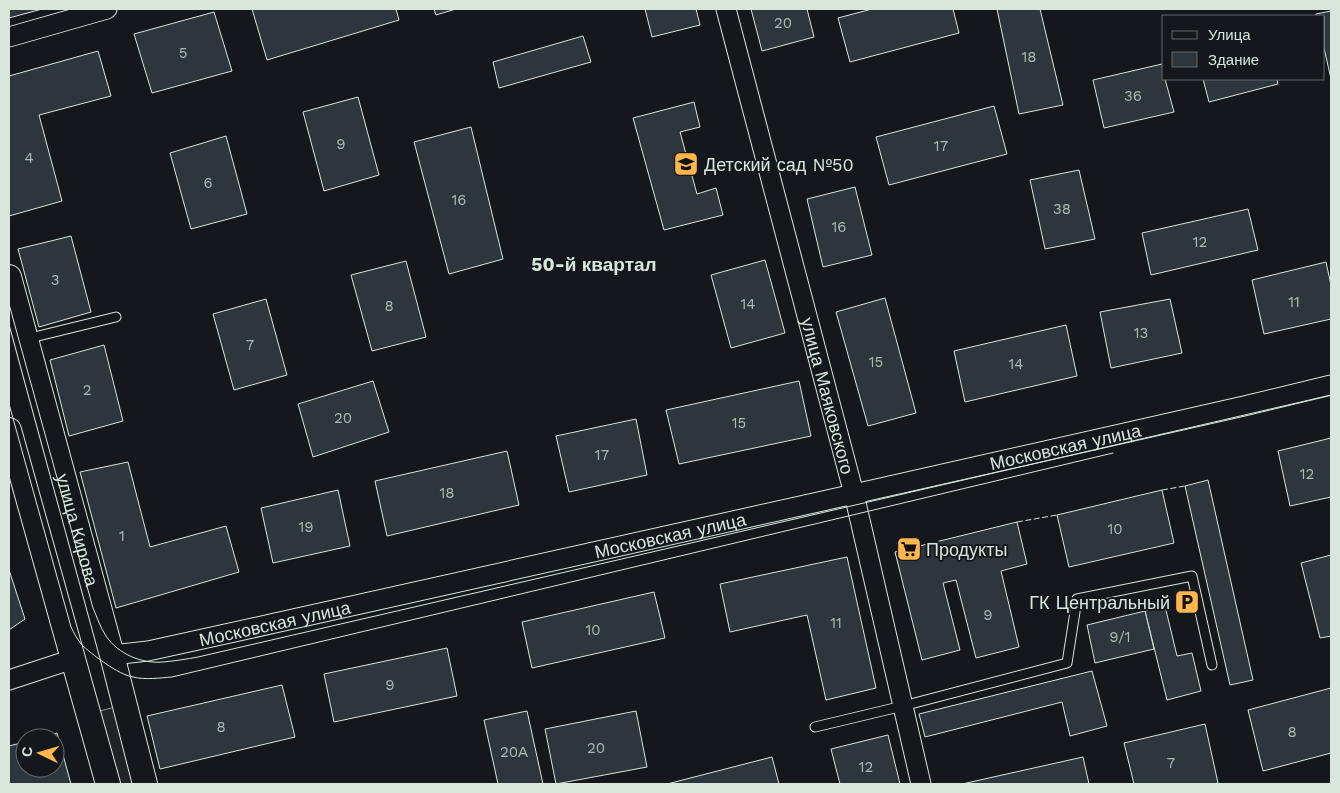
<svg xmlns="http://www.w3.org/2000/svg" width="1340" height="793" font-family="'Work Sans',sans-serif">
  <rect width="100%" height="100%" fill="#14181c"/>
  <!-- green -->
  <path fill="#202428" stroke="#939e99" d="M115,707L135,784H115L96,712Z"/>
  <!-- building -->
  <g fill="#2c363c" stroke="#d8e6dc">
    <path d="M9,9H42L9,18Z"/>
    <path d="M252,9H396L399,20L267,60Z"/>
    <path d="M434,9H456L436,15Z"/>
    <path d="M645,9H696L700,25L652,37Z"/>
    <path d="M751,9H807L814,37L762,51Z"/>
    <path d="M872,9H953L959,33L850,62L838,18Z"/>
    <path d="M997,9H1040L1063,105L1019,114Z"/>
    <path d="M1331,11V79L1324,48V16H1316V14Z"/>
    <path d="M214,12L232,71L152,93L134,34Z"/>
    <path d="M583,36L591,62L499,88L493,62Z"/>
    <path d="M98,51L111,96L39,115L62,201L9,216V76Z"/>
    <path d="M1162,64L1164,79H1165L1174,112L1104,128L1093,80Z"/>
    <path d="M1203,79H1277L1278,84L1209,102Z"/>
    <path d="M358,97L379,175L324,191L303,112Z"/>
    <path d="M694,102L700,127L680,132L697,194L716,188L723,215L664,230L633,118Z"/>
    <path d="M994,106L1007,154L889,185L876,137Z"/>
    <path d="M471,127L503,259L449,274L414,142Z"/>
    <path d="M226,136L247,214L191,229L170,153Z"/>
    <path d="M1079,170L1095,239L1045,249L1030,180Z"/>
    <path d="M855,187L872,255L823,267L807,199Z"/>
    <path d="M1248,209L1258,250L1151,275L1142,233Z"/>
    <path d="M71,236L91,312L39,327L18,249Z"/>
    <path d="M765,260L785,333L731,348L711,275Z"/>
    <path d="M406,261L426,337L372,351L351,275Z"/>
    <path d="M1326,262L1331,285V319L1264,334L1252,280Z"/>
    <path d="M885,298L916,413L868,426L836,312Z"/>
    <path d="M266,299L287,375L234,390L213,314Z"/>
    <path d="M1170,299L1182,353L1111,368L1100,312Z"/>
    <path d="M1066,325L1077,376L965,402L954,351Z"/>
    <path d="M104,345L123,421L69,436L50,360Z"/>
    <path d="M373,381L389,432L313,457L298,404Z"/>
    <path d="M799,381L811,436L679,464L666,410Z"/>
    <path d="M636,419L647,475L569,492L556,436Z"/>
    <path d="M1331,438V497L1290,506L1278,451Z"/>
    <path d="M507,451L519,505L387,536L375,481Z"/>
    <path d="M128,462L150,547L226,526L239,572L116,608L80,472Z"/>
    <path d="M1208,480L1253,680L1230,685L1185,486Z"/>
    <path d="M338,490L350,546L273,563L261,508Z"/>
    <path d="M1162,490L1174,543L1069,567L1057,515Z"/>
    <path d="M1017,522L1027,564L1001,571L1019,647L976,658L956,580L943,583L960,650L922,660L895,552Z"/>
    <path d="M1331,555V636L1320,638L1301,563Z"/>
    <path d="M847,557L876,688L826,700L807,615L730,632L720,584Z"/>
    <path d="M9,570L25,619L9,630Z"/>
    <path d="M654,592L665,638L532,668L522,622Z"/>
    <path d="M1165,606L1177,656L1192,653L1201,691L1167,700L1145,611Z"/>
    <path d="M1145,611L1154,649L1095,663L1087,625Z"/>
    <path d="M447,648L457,696L334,722L324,674Z"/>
    <path d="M1092,671L1107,726L1070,736L1062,702L925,737L919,714Z"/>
    <path d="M282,685L295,737L160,769L147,716Z"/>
    <path d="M1331,688V753L1263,771L1248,710Z"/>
    <path d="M527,711L543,784H498L484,720Z"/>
    <path d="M636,711L647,767L556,784L545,729Z"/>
    <path d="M1205,724L1218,783L1214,784H1134L1124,743Z"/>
    <path d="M57,733L71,784H9V746L25,742V768H55V738H39Z"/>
    <path d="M888,735L900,784H840L831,749Z"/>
    <path d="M772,757L779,784H667Z"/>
    <path d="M1083,757L1089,784H962Z"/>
  </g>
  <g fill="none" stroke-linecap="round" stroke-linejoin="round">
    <defs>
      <g id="service">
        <path d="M26,339L116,317"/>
        <path d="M815,727L903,706L1067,663L1077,599L1192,576L1212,665"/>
      </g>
      <g id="minor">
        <path id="s1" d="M726,9L854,494L921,784"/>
        <path d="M9,37L107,9"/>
        <path id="s2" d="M112,655L148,651L275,623L854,494L1244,406L1331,385"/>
        <path d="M9,680L73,659"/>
      </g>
      <g id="tertiary">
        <path id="s3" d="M9,277L112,655L145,784"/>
        <path d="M9,430L108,784"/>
      </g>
    </defs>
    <!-- service casing -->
    <use href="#service" stroke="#d8e6dc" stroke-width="11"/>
    <!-- minor casing -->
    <use href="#minor" stroke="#d8e6dc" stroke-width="21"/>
    <!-- tertiary casing -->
    <use href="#tertiary" stroke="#d8e6dc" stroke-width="26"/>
    <!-- service -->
    <use href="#service" stroke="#14181c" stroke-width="9"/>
    <!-- minor -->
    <use href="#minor" stroke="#14181c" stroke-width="19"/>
    <!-- tertiary -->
    <use href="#tertiary" stroke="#14181c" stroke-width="24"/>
    <!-- tram -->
    <g stroke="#d8e6dc" stroke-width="1">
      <path d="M9,304L93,608C97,617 100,627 106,636C118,654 142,664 163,662C175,661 187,659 198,657L1331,395"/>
      <path d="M9,404L71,627C74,633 77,639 81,644C91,654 119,675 133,677C145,680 159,678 172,677L1113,453"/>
    </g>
    <!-- fence -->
    <g stroke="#d8e6dc" stroke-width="1" stroke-dasharray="6 2.5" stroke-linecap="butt">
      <path d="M1162,490L1185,486"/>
      <path d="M1017,522L1057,515"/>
    </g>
  </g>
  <!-- icons -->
  <defs>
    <symbol id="school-square" viewBox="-11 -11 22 22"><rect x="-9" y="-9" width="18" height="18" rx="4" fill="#ffb74d" stroke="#14181c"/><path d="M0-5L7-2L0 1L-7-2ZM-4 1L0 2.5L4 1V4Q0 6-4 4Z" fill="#111"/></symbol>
    <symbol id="supermarket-square" viewBox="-11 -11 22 22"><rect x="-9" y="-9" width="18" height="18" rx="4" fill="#ffb74d" stroke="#14181c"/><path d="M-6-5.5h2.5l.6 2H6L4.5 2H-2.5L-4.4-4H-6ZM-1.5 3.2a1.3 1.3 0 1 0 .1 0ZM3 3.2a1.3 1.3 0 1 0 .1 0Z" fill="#111"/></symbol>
    <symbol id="parking-square" viewBox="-11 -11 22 22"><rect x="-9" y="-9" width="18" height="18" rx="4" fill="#ffb74d" stroke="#14181c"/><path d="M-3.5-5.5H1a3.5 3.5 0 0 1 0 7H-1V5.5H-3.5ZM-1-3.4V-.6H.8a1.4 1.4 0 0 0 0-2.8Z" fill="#111"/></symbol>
  </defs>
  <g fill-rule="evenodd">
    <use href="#school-square" x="672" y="150" width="28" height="28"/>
    <use href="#supermarket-square" x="895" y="535" width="28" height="28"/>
    <use href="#parking-square" x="1173" y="588" width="28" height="28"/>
  </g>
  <g text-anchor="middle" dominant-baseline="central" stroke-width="4" stroke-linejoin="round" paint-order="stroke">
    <!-- number labels -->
    <g font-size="15" fill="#adbab4">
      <text x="783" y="23">20</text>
      <text x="183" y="53">5</text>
      <text x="1029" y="57">18</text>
      <text x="1133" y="96">36</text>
      <text x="341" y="144">9</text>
      <text x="941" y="146">17</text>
      <text x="29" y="158">4</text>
      <text x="208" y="183">6</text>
      <text x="459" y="200">16</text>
      <text x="1062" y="209">38</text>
      <text x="839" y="227">16</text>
      <text x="1200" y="242">12</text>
      <text x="55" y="280">3</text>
      <text x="1294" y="302">11</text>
      <text x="748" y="304">14</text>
      <text x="389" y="306">8</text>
      <text x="1141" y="333">13</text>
      <text x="250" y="345">7</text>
      <text x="876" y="362">15</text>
      <text x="1016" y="364">14</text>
      <text x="87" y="390">2</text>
      <text x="343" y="418">20</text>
      <text x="739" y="423">15</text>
      <text x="602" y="455">17</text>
      <text x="1307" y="474">12</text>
      <text x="447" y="493">18</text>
      <text x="306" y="527">19</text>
      <text x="1115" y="529">10</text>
      <text x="122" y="536">1</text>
      <text x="988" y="615">9</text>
      <text x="836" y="623">11</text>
      <text x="593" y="630">10</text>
      <text x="1120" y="637">9/1</text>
      <text x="390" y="685">9</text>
      <text x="221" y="727">8</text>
      <text x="1292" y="732">8</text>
      <text x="596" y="748">20</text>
      <text x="514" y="752">20А</text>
      <text x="1171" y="763">7</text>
      <text x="866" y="767">12</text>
    </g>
    <!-- poi labels -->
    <g font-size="18" fill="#d8e6dc" stroke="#14181c" text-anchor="start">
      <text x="704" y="164">Детский сад №50</text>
      <text x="926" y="549">Продукты</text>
      <text x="1170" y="602" text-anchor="end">ГК Центральный</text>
    </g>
    <!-- street labels -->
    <g font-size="18" fill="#d8e6dc" stroke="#14181c">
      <text stroke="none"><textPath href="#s1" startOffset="400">улица Маяковского</textPath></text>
      <text stroke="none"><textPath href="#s2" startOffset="976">Московская улица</textPath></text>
      <text stroke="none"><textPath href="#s3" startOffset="262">улица Кирова</textPath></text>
      <text stroke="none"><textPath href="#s2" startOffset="571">Московская улица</textPath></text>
      <text stroke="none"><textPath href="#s2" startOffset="166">Московская улица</textPath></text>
    </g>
    <!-- neighbourhood labels -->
    <g font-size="19" font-weight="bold" fill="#d8e6dc" stroke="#14181c">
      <text x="594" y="264">50-й квартал</text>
    </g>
  </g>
  <!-- border -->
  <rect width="1340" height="793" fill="none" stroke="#d8e6dc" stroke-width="20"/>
  <!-- legend -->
  <rect x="1162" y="15" width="162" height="65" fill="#14181c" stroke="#626a69"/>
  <rect x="1172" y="31" width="25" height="8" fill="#14181c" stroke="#626a69"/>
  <text x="1208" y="40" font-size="15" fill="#d8e6dc">Улица</text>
  <rect x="1172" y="52" width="25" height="15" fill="#2c363c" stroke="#626a69"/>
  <text x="1208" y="65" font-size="15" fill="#d8e6dc">Здание</text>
  <!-- north arrow -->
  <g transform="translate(40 753) rotate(275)"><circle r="24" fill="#14181c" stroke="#626a69"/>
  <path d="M0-4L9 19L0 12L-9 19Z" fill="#ffb74d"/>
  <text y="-8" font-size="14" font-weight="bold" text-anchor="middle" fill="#d8e6dc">С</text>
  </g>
</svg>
